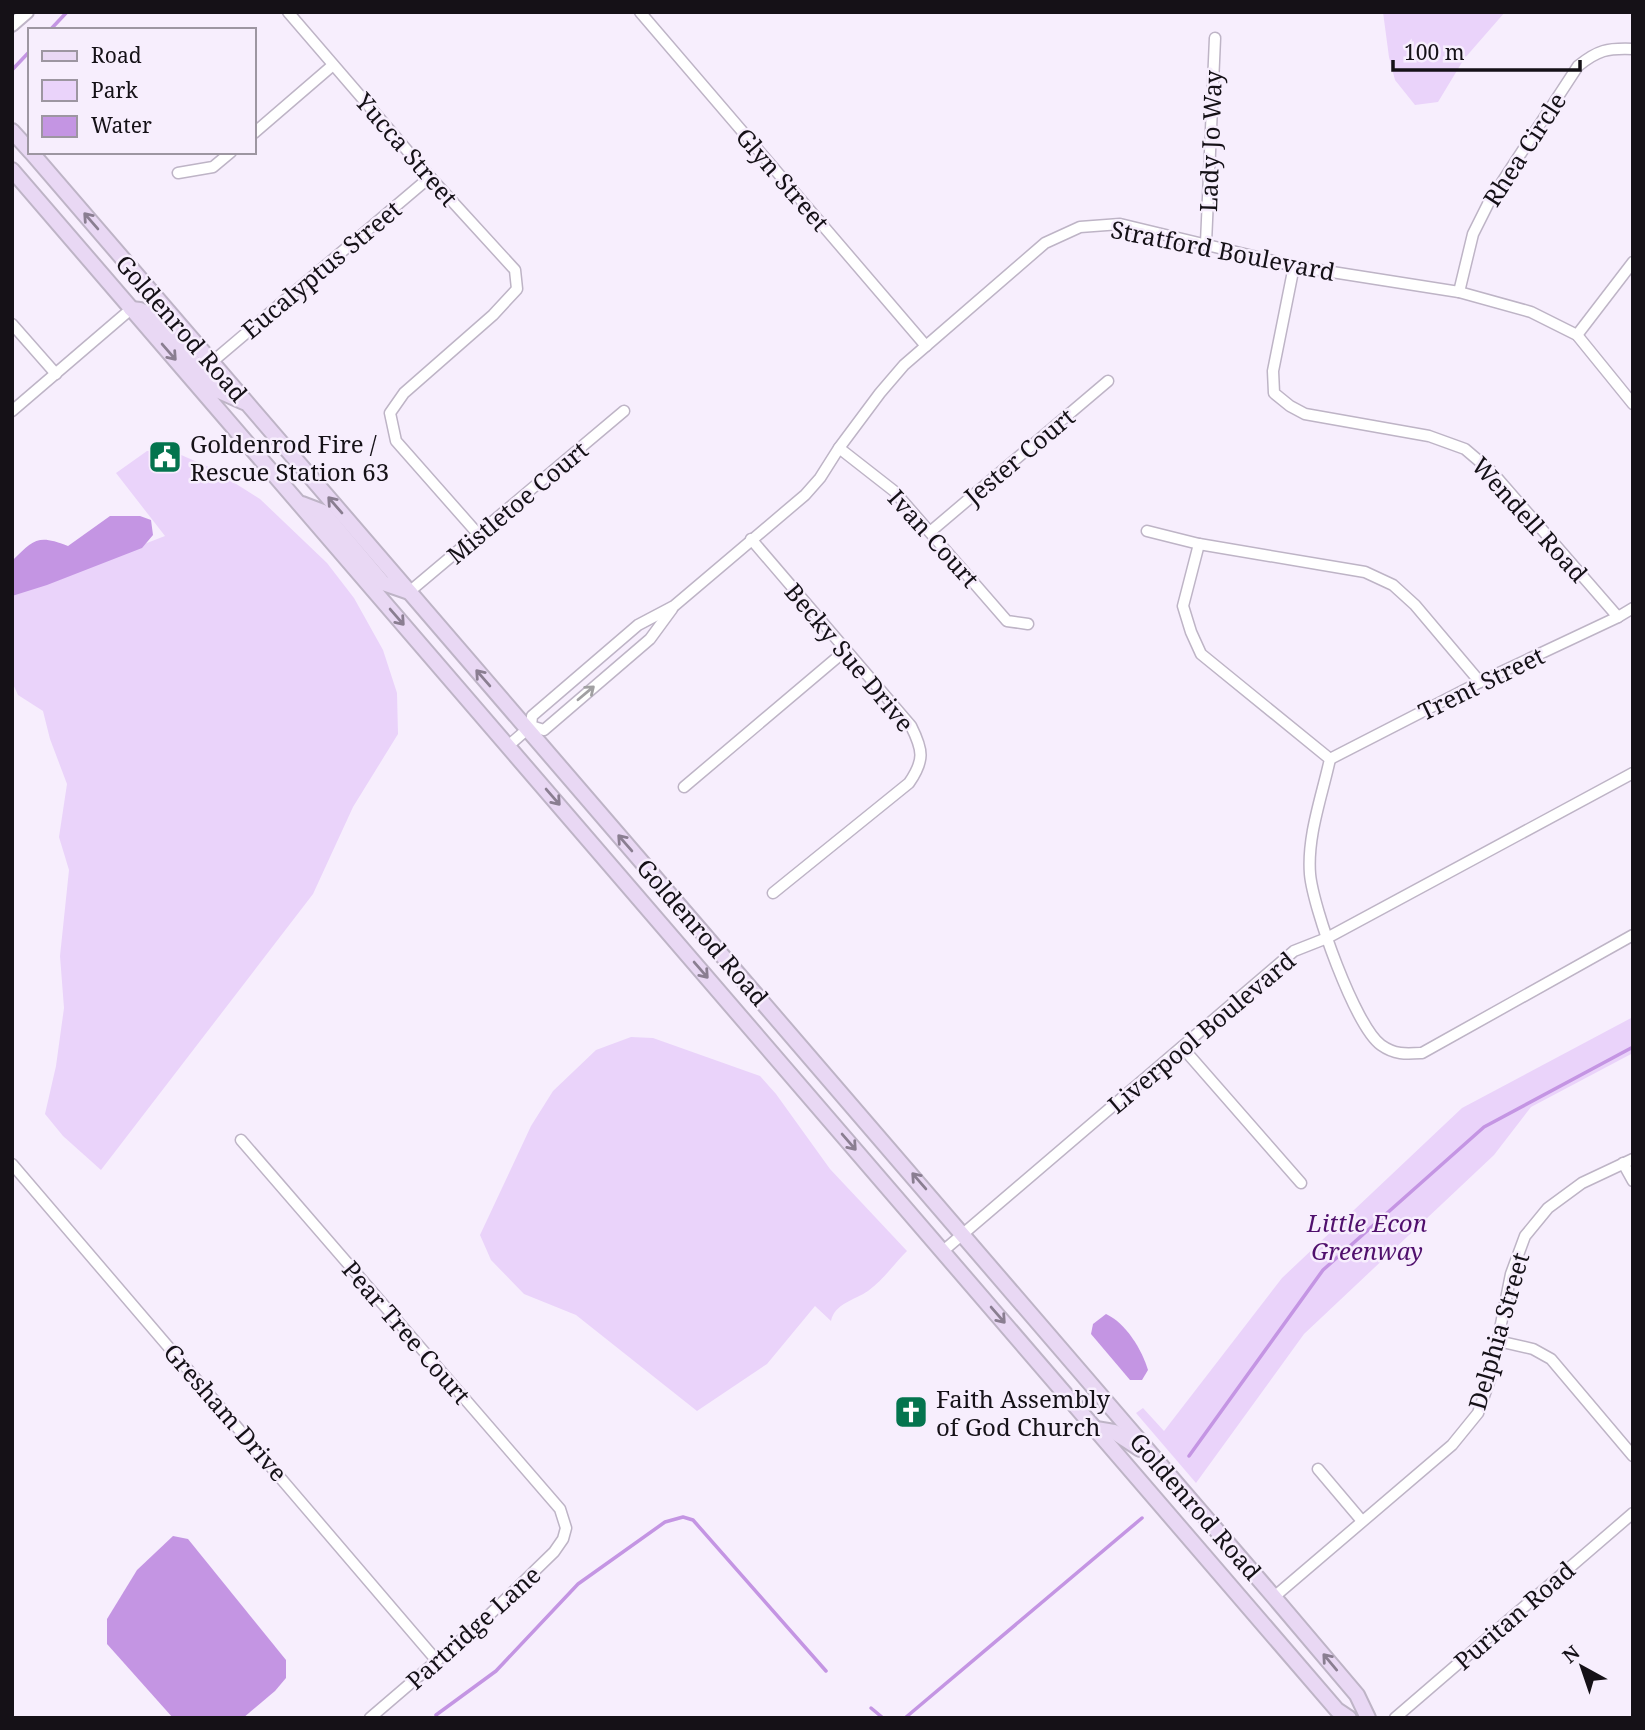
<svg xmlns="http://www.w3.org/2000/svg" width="1645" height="1730" font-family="'Noto Serif',serif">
  <rect width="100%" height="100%" fill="#f7eefd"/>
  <!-- green -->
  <g fill="#ead3fa">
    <path d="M1383,12H1505L1464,59L1438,102L1415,105L1395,80L1389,57Z"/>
    <path d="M147,451H172L211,468L260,499L327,563L354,598L383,650L397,693L398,734L353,807L313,894L101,1170L63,1136L45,1114L56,1066L64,1008L60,956L69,870L59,837L67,784L50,739L43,711L18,695L12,682V595L165,536L116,473Z"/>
    <path d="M1633,1017V1053L1531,1107L1494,1155L1304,1334L1196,1483L1136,1413L1143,1408L1164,1431L1282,1278L1462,1108Z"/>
    <path d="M631,1037L653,1038L760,1076L776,1094L830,1169L907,1251C895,1263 883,1280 868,1291C855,1300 835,1303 831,1321L815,1306L767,1364L697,1411L576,1315L524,1294L491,1260L480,1235L531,1126L553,1091L596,1050Z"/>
  </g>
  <!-- water -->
  <g fill="#c495e3">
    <path d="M110,516H140L151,520L153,535L142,548L47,585L12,596V561C34,539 38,534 68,546Z"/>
    <path d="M1106,1314C1126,1323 1142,1350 1148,1370L1142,1380H1130L1091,1334L1093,1324Z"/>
    <path d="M173,1536L188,1539L286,1660V1678L275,1691L243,1718H173L107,1644V1619L137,1570Z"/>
  </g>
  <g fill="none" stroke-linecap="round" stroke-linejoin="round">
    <!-- stream -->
    <g stroke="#c495e3" stroke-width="3.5">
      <path d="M50,30L67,12"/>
      <path d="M12,70L30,51"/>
      <path d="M1189,1456L1323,1270L1484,1127L1633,1047"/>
      <path d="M871,1708L883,1718"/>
      <path d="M436,1715L496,1671L578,1584L665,1522L683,1517L693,1520L826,1671"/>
      <path d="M905,1718L1142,1518"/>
    </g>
    <defs>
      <g id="minor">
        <path d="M288,12L430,177L515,270L517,289L493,315L404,393L390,413L396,441L478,534"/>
        <path d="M640,12L926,346"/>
        <path d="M254,133L333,65"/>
        <path d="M178,173L213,167L231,152"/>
        <path d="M1206,243L1215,38"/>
        <path d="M1294,266L1273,371L1274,393L1290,406L1305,414L1429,436L1465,449L1492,472L1618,617"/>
        <path d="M1459,292L1473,234L1489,202L1578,66C1598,50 1607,48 1633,49"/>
        <path d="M12,324L56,374"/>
        <path d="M1577,335L1633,262"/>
        <path d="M212,362L430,177"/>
        <path d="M12,411L131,309"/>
        <path d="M839,448L894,491L1007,621L1028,624"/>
        <path d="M1147,531L1199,544L1365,572L1393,585L1415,605L1480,682"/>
        <path d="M930,532L1108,381"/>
        <path d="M751,539L911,726C923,750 925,760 909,783L773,893"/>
        <path d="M1199,544L1183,606L1191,632L1201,654L1330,759C1322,796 1307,836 1310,874C1313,908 1355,1026 1381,1045C1395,1055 1406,1054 1422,1053L1633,935"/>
        <path d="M409,592L624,411"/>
        <path d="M531,726L544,730L650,639L672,609"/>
        <path d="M508,746L531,726L532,716L638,625L674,606L805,495L820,478L839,448L880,393L904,365L1045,243L1080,227L1120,224L1294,266L1459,292L1531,312L1577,335L1633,404"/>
        <path d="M1330,759L1480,682L1618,617L1633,608"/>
        <path d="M684,787L846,650"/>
        <path d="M1182,1047L1301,1183"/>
        <path d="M241,1140L560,1509L566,1528L563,1539L554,1552L482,1622L370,1718"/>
        <path d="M1623,1163L1633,1181"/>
        <path d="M12,1164L437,1661"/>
        <path d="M943,1251L1294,951L1327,938L1633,773"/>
        <path d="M1498,1341L1533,1349L1551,1359L1633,1456"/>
        <path d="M1318,1469L1362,1521"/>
        <path d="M1274,1597L1452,1445L1478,1413L1490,1379L1511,1274L1525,1236L1548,1208L1582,1183L1633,1159"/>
        <path d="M1395,1718L1633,1513"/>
      </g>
      <path id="tertiary" d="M12,25L27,12"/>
      <g id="secondary">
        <path d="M12,131L30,151"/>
        <path d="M31,152L1274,1597L1357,1695L1368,1718"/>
        <path d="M12,170L1337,1710L1349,1718"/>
        <path d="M131,309L140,310L156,318L217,390L244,402"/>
        <path d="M302,504L323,512L383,583L409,592"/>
        <path d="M1096,1429L1114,1432L1140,1449"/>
      </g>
    </defs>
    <!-- minor casing -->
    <use href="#minor" stroke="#beb4c6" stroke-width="13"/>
    <!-- tertiary casing -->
    <use href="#tertiary" stroke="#beb4c6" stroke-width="16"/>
    <!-- secondary casing -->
    <use href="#secondary" stroke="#beb4c6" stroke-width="18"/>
    <!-- minor -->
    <use href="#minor" stroke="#fff" stroke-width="10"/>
    <!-- tertiary -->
    <use href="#tertiary" stroke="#fff" stroke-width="12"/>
    <!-- secondary -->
    <use href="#secondary" stroke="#e9d8f4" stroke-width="14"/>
  </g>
  <!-- one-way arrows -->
  <defs><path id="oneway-shaft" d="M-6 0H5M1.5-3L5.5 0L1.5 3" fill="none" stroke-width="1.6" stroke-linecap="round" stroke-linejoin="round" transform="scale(1.75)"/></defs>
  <g stroke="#8a7e91">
    <use href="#oneway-shaft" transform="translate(91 221) rotate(-131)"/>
    <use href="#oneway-shaft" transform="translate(169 352) rotate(49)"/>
    <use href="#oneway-shaft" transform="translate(335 505) rotate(-131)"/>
    <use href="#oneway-shaft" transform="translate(397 617) rotate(49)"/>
    <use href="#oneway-shaft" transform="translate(483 678) rotate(-131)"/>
    <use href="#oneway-shaft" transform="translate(553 797) rotate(49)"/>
    <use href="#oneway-shaft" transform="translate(625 843) rotate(-131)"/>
    <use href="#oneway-shaft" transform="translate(701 970) rotate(49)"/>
    <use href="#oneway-shaft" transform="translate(849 1142) rotate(49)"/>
    <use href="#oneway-shaft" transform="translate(919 1181) rotate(-131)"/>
    <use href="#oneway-shaft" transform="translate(998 1315) rotate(49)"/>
    <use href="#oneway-shaft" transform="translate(1330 1662) rotate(-130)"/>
  </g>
  <use stroke="#a1a0a2" href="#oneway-shaft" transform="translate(586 693) rotate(-40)"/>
  <!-- icons -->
  <defs>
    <symbol id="civic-square" viewBox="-11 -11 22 22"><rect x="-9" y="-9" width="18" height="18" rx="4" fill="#04744e" stroke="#f7eefd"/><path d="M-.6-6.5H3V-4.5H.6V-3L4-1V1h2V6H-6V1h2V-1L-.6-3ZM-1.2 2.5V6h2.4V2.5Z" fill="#fff"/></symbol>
    <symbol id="church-square" viewBox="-11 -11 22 22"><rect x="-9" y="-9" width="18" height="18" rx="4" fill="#04744e" stroke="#f7eefd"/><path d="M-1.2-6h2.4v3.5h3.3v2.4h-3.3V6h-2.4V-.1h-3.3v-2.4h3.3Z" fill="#fff"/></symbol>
  </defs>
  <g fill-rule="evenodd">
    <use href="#civic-square" x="146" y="438" width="38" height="38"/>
    <use href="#church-square" x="892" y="1393" width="38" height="38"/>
  </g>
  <g text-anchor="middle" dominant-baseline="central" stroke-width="5" stroke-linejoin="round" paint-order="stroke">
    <!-- street labels -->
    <g font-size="24" fill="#151117" stroke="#f7eefd">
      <text transform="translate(1210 141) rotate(-88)">Lady Jo Way</text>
      <text transform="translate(407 149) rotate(49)">Yucca Street</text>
      <text transform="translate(1524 149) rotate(-57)">Rhea Circle</text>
      <text transform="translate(783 179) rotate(49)">Glyn Street</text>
      <text transform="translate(1223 250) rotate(11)">Stratford Boulevard</text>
      <text transform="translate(321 269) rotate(-40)">Eucalyptus Street</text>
      <text transform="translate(182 328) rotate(49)">Goldenrod Road</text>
      <text transform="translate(1019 456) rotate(-40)">Jester Court</text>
      <text transform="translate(517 502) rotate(-40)">Mistletoe Court</text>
      <text transform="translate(1530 519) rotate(48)">Wendell Road</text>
      <text transform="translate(934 538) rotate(48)">Ivan Court</text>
      <text transform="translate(850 657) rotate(50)">Becky Sue Drive</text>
      <text transform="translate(1481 683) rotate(-26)">Trent Street</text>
      <text transform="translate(703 932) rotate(49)">Goldenrod Road</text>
      <text transform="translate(1201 1032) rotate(-40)">Liverpool Boulevard</text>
      <text transform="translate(1498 1331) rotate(-74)">Delphia Street</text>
      <text transform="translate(407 1332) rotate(49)">Pear Tree Court</text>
      <text transform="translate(226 1412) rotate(49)">Gresham Drive</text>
      <text transform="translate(1196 1506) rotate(49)">Goldenrod Road</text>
      <text transform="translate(1514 1615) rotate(-41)">Puritan Road</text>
      <text transform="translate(473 1627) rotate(-42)">Partridge Lane</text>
    </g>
    <!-- poi labels -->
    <g font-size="24" fill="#151117" stroke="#f7eefd" text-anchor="start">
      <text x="190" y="443">Goldenrod Fire /<tspan x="190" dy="28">Rescue Station 63</tspan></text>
      <text x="936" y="1398">Faith Assembly<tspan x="936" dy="28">of God Church</tspan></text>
    </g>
    <!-- park labels -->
    <g font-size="24" font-style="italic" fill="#50106d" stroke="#f7eefd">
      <text x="1367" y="1222">Little Econ<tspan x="1367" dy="28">Greenway</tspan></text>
    </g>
  </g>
  <!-- border -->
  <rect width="1645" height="1730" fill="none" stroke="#151117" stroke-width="28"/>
  <!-- legend -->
  <rect x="28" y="28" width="228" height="126" fill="#f7eefd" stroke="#9d96a1" stroke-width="2"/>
  <rect x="42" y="51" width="35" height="10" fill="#e9d8f4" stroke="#9d96a1" stroke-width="2"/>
  <text x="91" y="63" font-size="21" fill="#151117">Road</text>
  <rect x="42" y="80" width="35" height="21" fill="#ead3fa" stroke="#9d96a1" stroke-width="2"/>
  <text x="91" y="98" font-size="21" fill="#151117">Park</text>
  <rect x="42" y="116" width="35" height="21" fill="#c495e3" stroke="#9d96a1" stroke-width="2"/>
  <text x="91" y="133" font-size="21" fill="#151117">Water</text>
  <!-- north arrow -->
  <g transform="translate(1582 1667) rotate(320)" stroke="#f7eefd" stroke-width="5" paint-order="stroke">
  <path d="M0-5L12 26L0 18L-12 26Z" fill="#151117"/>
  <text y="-10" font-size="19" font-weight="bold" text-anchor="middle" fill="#151117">N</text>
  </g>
  <!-- scale -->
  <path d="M1393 60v10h187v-10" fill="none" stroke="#151117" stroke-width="3.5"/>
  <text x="1404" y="60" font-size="21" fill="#151117" stroke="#f7eefd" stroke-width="5" paint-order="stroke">100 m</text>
</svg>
